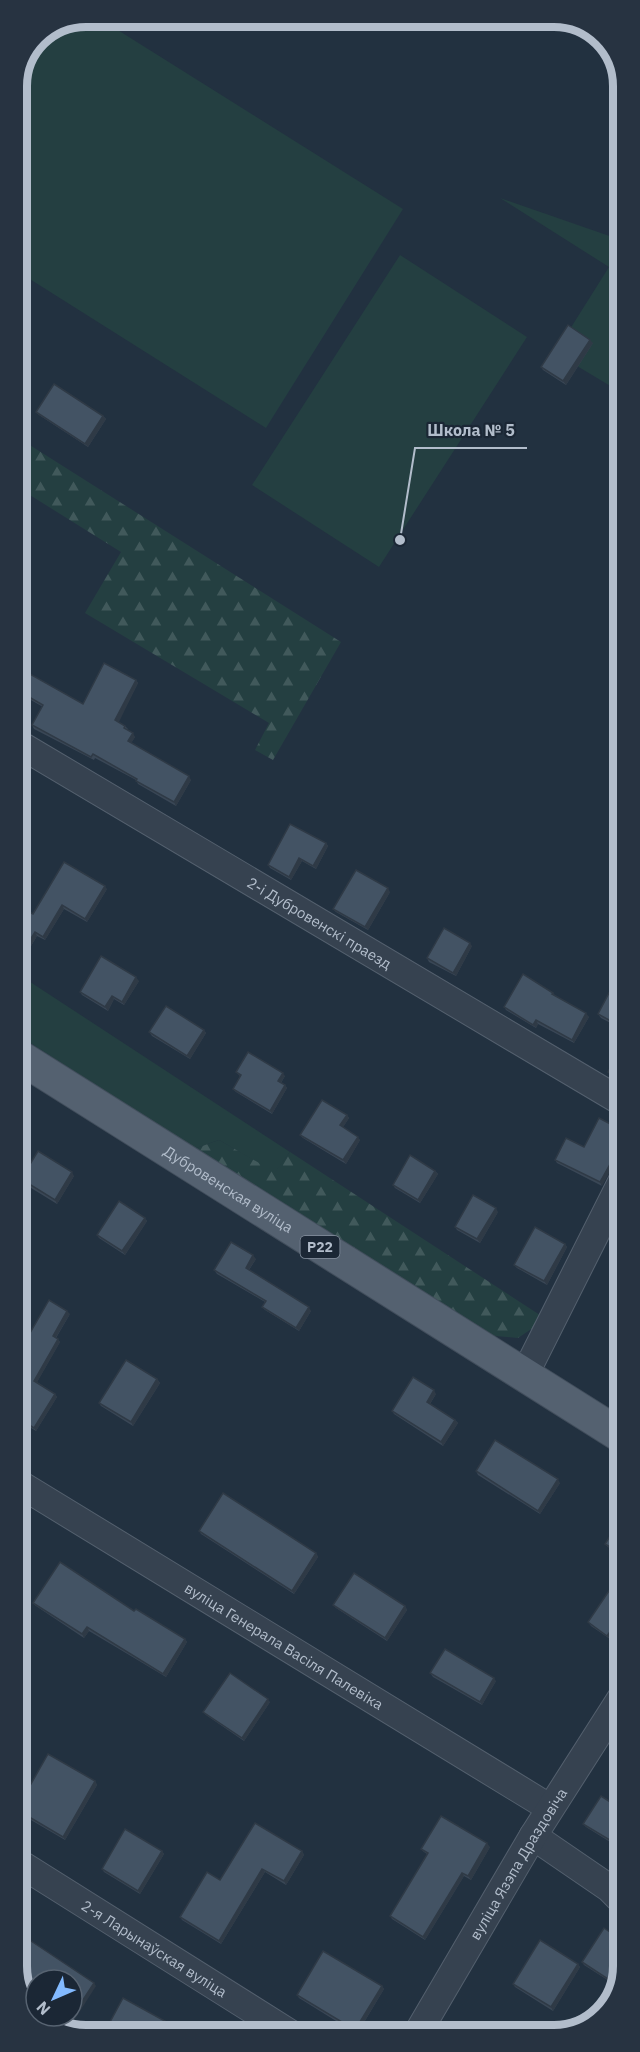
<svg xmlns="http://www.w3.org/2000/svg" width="640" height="2052" font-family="'IBM Plex Sans',sans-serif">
  <defs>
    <pattern id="forest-firs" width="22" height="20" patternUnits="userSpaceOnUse" patternTransform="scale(1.5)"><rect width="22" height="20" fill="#243f41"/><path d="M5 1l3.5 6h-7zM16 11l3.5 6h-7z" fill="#41595b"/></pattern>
  </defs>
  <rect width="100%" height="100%" fill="#223140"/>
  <!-- grass -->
  <g fill="#243f41">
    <path d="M86,17H97L403,209L266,428L17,271V81L46,33Z"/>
    <path d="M500,198L621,240L622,393L577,366L570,329L609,267Z"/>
    <path d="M400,255L527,337L379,567L252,485Z"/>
    <path d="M18,974L290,1152L275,1173L219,1140L194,1149L18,1035Z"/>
  </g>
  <!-- forest -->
  <g fill="url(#forest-firs)">
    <path d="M17,437L341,642L273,760L255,750L269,723L85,613L121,552L17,487Z"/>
    <path d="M219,1140L275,1172L290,1152L546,1319L518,1338L484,1335L194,1149Z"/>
  </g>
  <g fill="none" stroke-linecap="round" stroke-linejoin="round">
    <defs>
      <g id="minor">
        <path id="s1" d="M17,743L622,1102"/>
        <path d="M524,1376L623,1179"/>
        <path id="s2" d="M18,1483L550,1808"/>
        <path d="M533,1836L609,1888L623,1902"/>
        <path id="s3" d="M19,1863L291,2034"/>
        <path id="s4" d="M417,2034L533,1836L623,1695"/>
      </g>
      <g id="major">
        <path id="s5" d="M18,1056L623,1437"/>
      </g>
    </defs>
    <!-- minor casing -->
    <use href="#minor" stroke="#54606e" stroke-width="29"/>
    <!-- major casing -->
    <use href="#major" stroke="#424e5c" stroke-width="35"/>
    <!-- minor -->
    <use href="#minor" stroke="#364250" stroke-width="27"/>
    <!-- major -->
    <use href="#major" stroke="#546170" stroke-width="33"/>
  </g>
  <!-- wall -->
  <g fill="#3a4756">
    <path d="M593,343L566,385L543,370L541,367Z"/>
    <path d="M36,412L103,416L106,419L88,447L39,415Z"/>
    <path d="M622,586V612L619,610L613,601Z"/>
    <path d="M17,664L29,671L31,675L83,704L136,680L138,683L118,722L125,726L128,729L127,730L135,737L131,743L191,780L176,806L138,784L136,780L95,758L94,760L34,729L32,725L43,707L17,692Z"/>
    <path d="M326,843L328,846L316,869L302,861L291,880L270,868L268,865Z"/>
    <path d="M107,889L87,922L64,909L45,940L37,936L28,951L18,945V915L33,914Z"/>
    <path d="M390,892L368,930L336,912L333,909Z"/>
    <path d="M472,946L456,976L429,962L427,958Z"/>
    <path d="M622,976V1029L601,1018L598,1014Z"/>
    <path d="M139,981L124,1005L114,999L108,1011L82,995L80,992Z"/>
    <path d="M553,993L555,996L589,1017L574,1043L538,1024L536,1028L506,1010L504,1007Z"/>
    <path d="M204,1030L206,1033L190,1059L152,1036L149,1032Z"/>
    <path d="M622,1048V1082L610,1075L608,1072Z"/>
    <path d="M236,1072L285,1076L281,1083L285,1085L287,1088L272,1114L236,1092L233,1089L240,1076Z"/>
    <path d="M347,1115L349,1118L343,1127L360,1140L346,1164L303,1138L300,1135Z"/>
    <path d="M584,1147L602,1186L557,1163L555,1160Z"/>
    <path d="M435,1171L438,1174L420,1203L395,1188L393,1185Z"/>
    <path d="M74,1176L57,1204L23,1183L21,1179Z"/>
    <path d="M498,1212L480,1243L457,1230L455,1227Z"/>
    <path d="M145,1218L147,1221L125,1255L99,1238L97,1235Z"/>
    <path d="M565,1244L567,1247L547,1285L517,1268L514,1265Z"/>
    <path d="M256,1259L249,1270L311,1311L299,1331L265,1310L262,1307L265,1302L217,1274L214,1270Z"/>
    <path d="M70,1314L56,1338L60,1342L37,1382L55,1394L57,1397L36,1431L18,1420V1354Z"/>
    <path d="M623,1327V1350L616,1346L614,1343Z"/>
    <path d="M157,1379L160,1383L133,1426L101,1406L99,1403Z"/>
    <path d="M436,1394L430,1404L455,1420L458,1423L443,1446L394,1414L392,1411Z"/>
    <path d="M476,1471L560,1483L540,1514L478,1475Z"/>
    <path d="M623,1516V1557L608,1547L605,1544Z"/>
    <path d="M199,1531L316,1553L318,1557L294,1594L201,1534Z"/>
    <path d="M623,1570V1619L610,1639L591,1626L588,1622Z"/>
    <path d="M33,1603L134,1611L185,1639L187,1642L166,1677L89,1631L84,1638L36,1606Z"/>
    <path d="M333,1605L405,1606L407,1610L387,1641L336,1608Z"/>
    <path d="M430,1673L496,1681L482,1705L433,1677Z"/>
    <path d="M270,1702L244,1741L206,1715L203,1712Z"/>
    <path d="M95,1781L97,1785L65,1840L19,1813V1805Z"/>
    <path d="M623,1810V1850L586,1827L583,1824Z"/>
    <path d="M490,1847L471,1880L464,1876L425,1940L392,1919L390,1916L427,1854L424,1852L421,1849Z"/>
    <path d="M162,1851L164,1854L140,1894L104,1872L102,1869Z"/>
    <path d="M302,1851L304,1855L286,1885L265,1872L221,1944L182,1920L180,1917L220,1880Z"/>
    <path d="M582,1962L623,1967L617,1986L584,1965Z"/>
    <path d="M578,1964L580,1967L553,2011L515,1987L513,1984Z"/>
    <path d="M382,1986L384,1989L357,2034L299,1998L297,1995Z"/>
  </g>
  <!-- shaded-wall -->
  <g fill="#2f3a46">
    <path d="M590,340L593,343L566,385L563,381Z"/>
    <path d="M103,416L106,419L88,447L85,444Z"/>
    <path d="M136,680L138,683L118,724L115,720Z"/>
    <path d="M133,733L135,737L130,745L128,741Z"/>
    <path d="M189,776L191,780L176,806L174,802Z"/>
    <path d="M326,843L328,846L316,869L313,866Z"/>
    <path d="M299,858L302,861L291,880L289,877Z"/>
    <path d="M105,886L107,889L87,922L85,919Z"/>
    <path d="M388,888L390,892L368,930L365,927Z"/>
    <path d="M62,905L64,909L45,940L43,937Z"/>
    <path d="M35,932L37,936L28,951L25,948Z"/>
    <path d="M470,943L472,946L456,976L453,973Z"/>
    <path d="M136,977L139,981L124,1005L122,1002Z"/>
    <path d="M112,996L114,999L108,1011L105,1007Z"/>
    <path d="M586,1013L589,1017L574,1043L572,1040Z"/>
    <path d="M536,1020L538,1024L536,1028L533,1025Z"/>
    <path d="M204,1030L206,1033L190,1059L187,1056Z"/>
    <path d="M283,1073L285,1076L280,1084L278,1081Z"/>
    <path d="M285,1085L287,1088L272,1114L270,1111Z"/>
    <path d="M347,1115L349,1118L342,1129L340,1125Z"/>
    <path d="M358,1137L360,1140L346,1164L343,1160Z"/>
    <path d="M623,1141V1149L602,1186L600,1182Z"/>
    <path d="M435,1171L438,1174L420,1203L418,1200Z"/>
    <path d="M72,1172L74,1176L57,1204L55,1200Z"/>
    <path d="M496,1208L498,1212L480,1243L477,1239Z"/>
    <path d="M145,1218L147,1221L125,1255L122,1251Z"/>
    <path d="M565,1244L567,1247L547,1285L544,1281Z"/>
    <path d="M253,1255L256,1259L248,1271L246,1268Z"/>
    <path d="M309,1307L311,1311L299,1331L296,1328Z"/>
    <path d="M67,1311L70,1314L55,1339L53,1336Z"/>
    <path d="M58,1339L60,1342L36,1384L34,1381Z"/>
    <path d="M157,1379L160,1383L133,1426L131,1422Z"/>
    <path d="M434,1390L436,1394L429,1405L427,1402Z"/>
    <path d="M55,1394L57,1397L36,1431L34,1428Z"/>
    <path d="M455,1420L458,1423L443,1446L441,1442Z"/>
    <path d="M558,1479L560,1483L540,1514L538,1511Z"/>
    <path d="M23,1542L25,1546L18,1556V1549Z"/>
    <path d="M316,1553L318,1557L294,1594L292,1591Z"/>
    <path d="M405,1606L407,1610L387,1641L385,1638Z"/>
    <path d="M623,1613V1619L610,1639L607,1636Z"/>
    <path d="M87,1627L89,1631L84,1638L82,1634Z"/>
    <path d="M185,1639L187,1642L166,1677L163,1674Z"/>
    <path d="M494,1678L496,1681L482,1705L480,1702Z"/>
    <path d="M268,1699L270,1702L244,1741L242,1738Z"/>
    <path d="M95,1781L97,1785L65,1840L63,1837Z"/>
    <path d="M487,1843L490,1847L471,1880L468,1876Z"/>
    <path d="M162,1851L164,1854L140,1894L138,1891Z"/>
    <path d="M302,1851L304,1855L286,1885L284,1881Z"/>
    <path d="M262,1869L265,1872L221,1944L219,1941Z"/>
    <path d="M462,1873L464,1876L425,1940L423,1937Z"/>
    <path d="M578,1964L580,1967L553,2011L551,2007Z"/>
    <path d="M94,1983L96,1986L68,2030L64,2029Z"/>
    <path d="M382,1986L384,1989L357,2034L355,2030Z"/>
  </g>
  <!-- building -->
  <g fill="#435364" stroke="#2f3a46" stroke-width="1.5">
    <path d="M622,319V329L617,326Z"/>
    <path d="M568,325L590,340L563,381L541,367Z"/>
    <path d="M54,384L103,416L85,444L36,412Z"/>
    <path d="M622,586V607L613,601Z"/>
    <path d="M104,663L136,680L115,720L125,726L124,728L133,733L128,741L189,776L174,802L136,781L137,779L93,754L91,757L32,725L43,705L17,690V664L29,671L28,673L83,704Z"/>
    <path d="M290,824L326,843L313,866L299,858L289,877L268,865Z"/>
    <path d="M64,862L105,886L85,919L62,905L43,937L35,932L25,948L18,943V915L22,908L33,914Z"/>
    <path d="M356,870L388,888L365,927L333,909Z"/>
    <path d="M444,928L470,943L453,973L427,958Z"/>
    <path d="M101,956L136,977L122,1002L112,996L105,1007L80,992Z"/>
    <path d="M523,974L553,993L552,994L586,1013L572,1040L536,1020L533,1025L504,1007Z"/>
    <path d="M619,974L622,976V1027L598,1014Z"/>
    <path d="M166,1006L204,1030L187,1056L149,1032Z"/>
    <path d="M621,1047L622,1048V1080L608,1072Z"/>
    <path d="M248,1052L283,1073L278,1081L285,1085L270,1111L233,1089L241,1075L236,1072Z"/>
    <path d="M322,1100L347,1115L340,1125L358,1137L343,1160L300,1135Z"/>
    <path d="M599,1118L622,1130L623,1141L600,1182L555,1160L566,1138L584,1147Z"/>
    <path d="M38,1151L72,1172L55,1200L21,1179Z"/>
    <path d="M410,1155L435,1171L418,1200L393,1185Z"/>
    <path d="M473,1195L496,1208L477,1239L455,1227Z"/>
    <path d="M119,1201L145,1218L122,1251L97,1235Z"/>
    <path d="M535,1227L565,1244L544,1281L514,1265Z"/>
    <path d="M231,1242L253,1255L246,1268L309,1307L296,1328L262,1307L266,1301L214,1270Z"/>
    <path d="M49,1300L67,1311L53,1336L58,1339L34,1381L55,1394L34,1428L18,1418V1354Z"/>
    <path d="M623,1327V1348L614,1343Z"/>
    <path d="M126,1360L157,1379L131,1422L99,1403Z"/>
    <path d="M413,1377L434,1390L427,1402L455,1420L441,1442L392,1411Z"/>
    <path d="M495,1440L558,1479L538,1511L476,1471Z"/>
    <path d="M223,1493L316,1553L292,1591L199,1531Z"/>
    <path d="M623,1516V1555L605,1544Z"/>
    <path d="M18,1539L23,1542L18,1549Z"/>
    <path d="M60,1562L134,1611L136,1609L185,1639L163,1674L87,1627L82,1634L33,1603Z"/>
    <path d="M623,1570V1613L607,1636L588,1622Z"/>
    <path d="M354,1573L405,1606L385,1638L333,1605Z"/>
    <path d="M445,1649L494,1678L480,1702L430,1673Z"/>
    <path d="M230,1673L268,1699L242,1738L203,1712Z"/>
    <path d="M48,1754L95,1781L63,1837L19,1811V1805Z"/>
    <path d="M601,1796L623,1810V1848L583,1824Z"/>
    <path d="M441,1816L487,1843L468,1876L462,1873L423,1937L390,1916L428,1853L421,1849Z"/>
    <path d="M255,1823L302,1851L284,1881L262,1869L219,1941L180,1917L207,1872L220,1880Z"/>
    <path d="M125,1829L162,1851L138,1891L102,1869Z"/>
    <path d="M604,1928L623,1941V1967L617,1985L582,1962Z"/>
    <path d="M19,1933L94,1983L64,2029L40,2019L39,2016H72V1980H36V2012L19,1984Z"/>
    <path d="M540,1940L578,1964L551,2007L513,1984Z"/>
    <path d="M323,1951L382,1986L355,2030L297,1995Z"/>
    <path d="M123,1998L183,2031L181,2035H103Z"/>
  </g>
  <g text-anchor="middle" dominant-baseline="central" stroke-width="4.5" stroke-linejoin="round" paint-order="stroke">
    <!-- shield labels -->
    <rect fill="#1b2735" stroke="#85909e" stroke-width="1.5" x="300.5" y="1236" width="39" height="22" rx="4.5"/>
    <g font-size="14" font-weight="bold" fill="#b2bdcb">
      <text x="320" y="1247">Р22</text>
    </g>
    <!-- street labels -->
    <g font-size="15" fill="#b2bdcb" stroke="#1b2735">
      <text stroke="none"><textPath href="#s1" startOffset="352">2-і Дубровенскі праезд</textPath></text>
      <text stroke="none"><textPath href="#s5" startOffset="249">Дубровенская вуліца</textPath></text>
      <text stroke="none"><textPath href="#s2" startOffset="312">вуліца Генерала Васіля Палевіка</textPath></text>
      <text stroke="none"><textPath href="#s4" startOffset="198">вуліца Язэпа Драздовіча</textPath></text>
      <text stroke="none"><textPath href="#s3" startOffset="160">2-я Ларынаўская вуліца</textPath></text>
    </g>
  </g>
  <!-- crop -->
  <path d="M0 0H640V2052H0ZM86 27H554A59 59 0 0 1 613 86V1966A59 59 0 0 1 554 2025H86A59 59 0 0 1 27 1966V86A59 59 0 0 1 86 27Z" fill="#273341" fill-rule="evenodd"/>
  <path fill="none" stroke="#b2bdcb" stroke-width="8" d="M86 27H554A59 59 0 0 1 613 86V1966A59 59 0 0 1 554 2025H86A59 59 0 0 1 27 1966V86A59 59 0 0 1 86 27Z"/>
  <!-- callouts -->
  <path fill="none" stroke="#b2bdcb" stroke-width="2" d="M400 540L415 448H527"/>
  <circle fill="#b2bdcb" stroke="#1b2735" stroke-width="2" cx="400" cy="540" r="6"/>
  <g font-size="16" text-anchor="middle" font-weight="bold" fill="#b2bdcb" stroke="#1b2735" stroke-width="4.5" stroke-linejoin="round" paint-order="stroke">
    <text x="471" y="436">Школа № 5</text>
  </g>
  <!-- north arrow -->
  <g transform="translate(54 1998) rotate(226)"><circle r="28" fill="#1b2735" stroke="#576371" stroke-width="1.5"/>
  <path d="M0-4.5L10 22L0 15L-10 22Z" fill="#83baff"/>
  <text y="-9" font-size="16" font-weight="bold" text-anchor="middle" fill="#b2bdcb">N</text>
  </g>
</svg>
